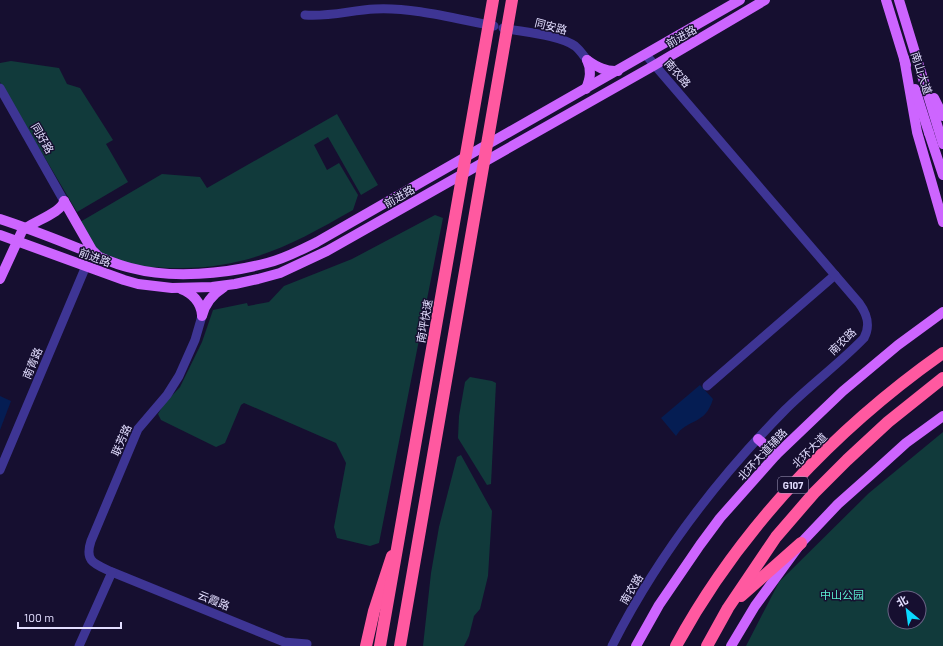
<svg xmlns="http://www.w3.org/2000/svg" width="943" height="646" font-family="Barlow,'Noto Sans SC',sans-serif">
  <rect width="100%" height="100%" fill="#160f30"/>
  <!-- green -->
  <g fill="#113a3b" fill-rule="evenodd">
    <path d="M11,61L59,68L67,84L80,88L113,140L106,144L128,182L77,212L0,82V63Z"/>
    <path d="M337,114L378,185L361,195L328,137L314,145L327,170L339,163L358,195L353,210C295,243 252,267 183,268C166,268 150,268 134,265C128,263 104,257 100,253C93,247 85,231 80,222L162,174L200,177L207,188Z"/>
    <path d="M435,215L443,218L379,543L370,546L337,538L334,527L346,463L336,443L244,403L241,405L225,443L216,447L161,420L158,414L164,404L180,387L202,342L213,310L247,303L248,306L269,302L284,286L352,259Z"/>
    <path d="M470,377L492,381L496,383L491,484L487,485L458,438L459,416L465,382Z"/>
    <path d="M943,432V646H746L779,582L869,493ZM895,598H919V622H895Z"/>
    <path d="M461,455L492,511L488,576L480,609L474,616L469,636L464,646H423L431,573L439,527L457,457Z"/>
  </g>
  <!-- water -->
  <g fill="#051d53">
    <path d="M700,385L713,399C705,426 687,418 676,436L661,418Z"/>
    <path d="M0,396L11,401L0,430Z"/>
  </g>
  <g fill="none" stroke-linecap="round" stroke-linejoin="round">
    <!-- minor -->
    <g stroke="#3e3594" stroke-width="9">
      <path d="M305,15C329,17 352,10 375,9C413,7 456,19 494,26"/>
      <path d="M503,28C522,32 560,35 575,46C580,50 583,55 587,60"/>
      <path d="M0,88L64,201"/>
      <path d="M202,316L195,340L179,376L167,395L138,429L91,541C84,562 95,564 112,572L284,642L307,644"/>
      <path d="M707,386L835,275"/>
      <path d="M0,470L86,266"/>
      <path d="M79,646L112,572"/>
      <path d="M612,646C656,559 717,479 785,410C810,385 839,364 864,338C871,325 867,314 859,303L646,55"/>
    </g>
    <!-- major -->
    <g stroke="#cd65ff" stroke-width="10">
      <path d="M886,0L906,65"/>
      <path d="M899,0L943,144"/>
      <path d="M904,58L917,132L943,222"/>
      <path d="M587,60C597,67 606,72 618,71"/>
      <path d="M586,89C590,79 592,70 587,60"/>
      <path d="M915,89L929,133"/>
      <path d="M934,98L943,116"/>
      <path d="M64,201L92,250L97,255"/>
      <path d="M0,219C28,228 55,239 83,250C99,257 114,264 131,268C172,279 226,274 267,263C284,259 301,250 317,242L740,0"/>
      <path d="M0,235L124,280L138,284L172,288L212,287L235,284L258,279L280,273L327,251L655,65L765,0"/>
      <path d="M0,279L22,231C31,222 62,213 64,201"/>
      <path d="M181,289C192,293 201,302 202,315"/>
      <path d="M202,316C205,303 213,294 224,287"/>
      <path d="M758,439L776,455"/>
      <path d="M636,646L659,605L700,545L720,518L776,455L843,391L898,345L943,312"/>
      <path d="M731,646L755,606L801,543L838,504L874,472L906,443L943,416"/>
    </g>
    <!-- highway -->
    <g stroke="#ff59a0" stroke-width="12">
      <path d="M741,596L801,543"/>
      <path d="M366,646L374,611L392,556"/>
      <path d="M676,646C739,530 835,429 943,353"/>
      <path d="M707,646L728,608L776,537L814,493L847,460L888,422L943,378"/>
    </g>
    <!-- major-bridge -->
    <path stroke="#cd65ff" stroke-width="10" d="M929,133L943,175"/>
    <!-- highway-bridge -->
    <g stroke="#ff59a0" stroke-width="12">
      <path d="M380,646L493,0"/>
      <path d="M400,646L512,0"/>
    </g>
  </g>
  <g text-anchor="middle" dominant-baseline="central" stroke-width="3" stroke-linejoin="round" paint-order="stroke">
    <!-- shield labels -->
    <rect fill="#160f30" stroke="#a6a0c1" stroke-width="1" x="778" y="477" width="30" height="16" rx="3"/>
    <g font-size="10" font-weight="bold" fill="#e3deff">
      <text x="793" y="485">G107</text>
    </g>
    <!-- street labels -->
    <g font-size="11" fill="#e3deff" stroke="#160f30">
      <text transform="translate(551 26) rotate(14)">同安路</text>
      <text transform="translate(681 36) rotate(-30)">前进路</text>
      <text transform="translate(678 73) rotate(49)">南农路</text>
      <text transform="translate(922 73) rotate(72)">南山大道</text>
      <text transform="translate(43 138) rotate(60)">同好路</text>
      <text transform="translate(399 196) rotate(-30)">前进路</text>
      <text transform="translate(95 257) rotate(20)">前进路</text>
      <text transform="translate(424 321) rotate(-80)">南坪快速</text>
      <text transform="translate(842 341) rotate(-44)">南农路</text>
      <text transform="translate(32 363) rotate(-67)">南青路</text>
      <text transform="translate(121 440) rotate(-66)">联芳路</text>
      <text transform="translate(809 450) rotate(-45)">北环大道</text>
      <text transform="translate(762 454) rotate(-47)">北环大道辅路</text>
      <text transform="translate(631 589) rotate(-59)">南农路</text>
      <text transform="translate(214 600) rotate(22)">云霞路</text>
    </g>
    <!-- park labels -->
    <g font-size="11" fill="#5beed0" stroke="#160f30">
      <text x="842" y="594">中山公园</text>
    </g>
  </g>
  <!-- north arrow -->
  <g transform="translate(907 610) rotate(331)"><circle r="19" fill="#160f30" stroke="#686283"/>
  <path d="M0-3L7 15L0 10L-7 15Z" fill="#0adaff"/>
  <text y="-6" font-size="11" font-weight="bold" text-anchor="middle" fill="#e3deff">北</text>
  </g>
  <!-- scale -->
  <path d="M18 622v6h103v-6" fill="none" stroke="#e3deff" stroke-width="2"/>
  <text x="24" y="622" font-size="12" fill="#e3deff" stroke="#160f30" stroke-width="3" paint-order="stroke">100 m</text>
</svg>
